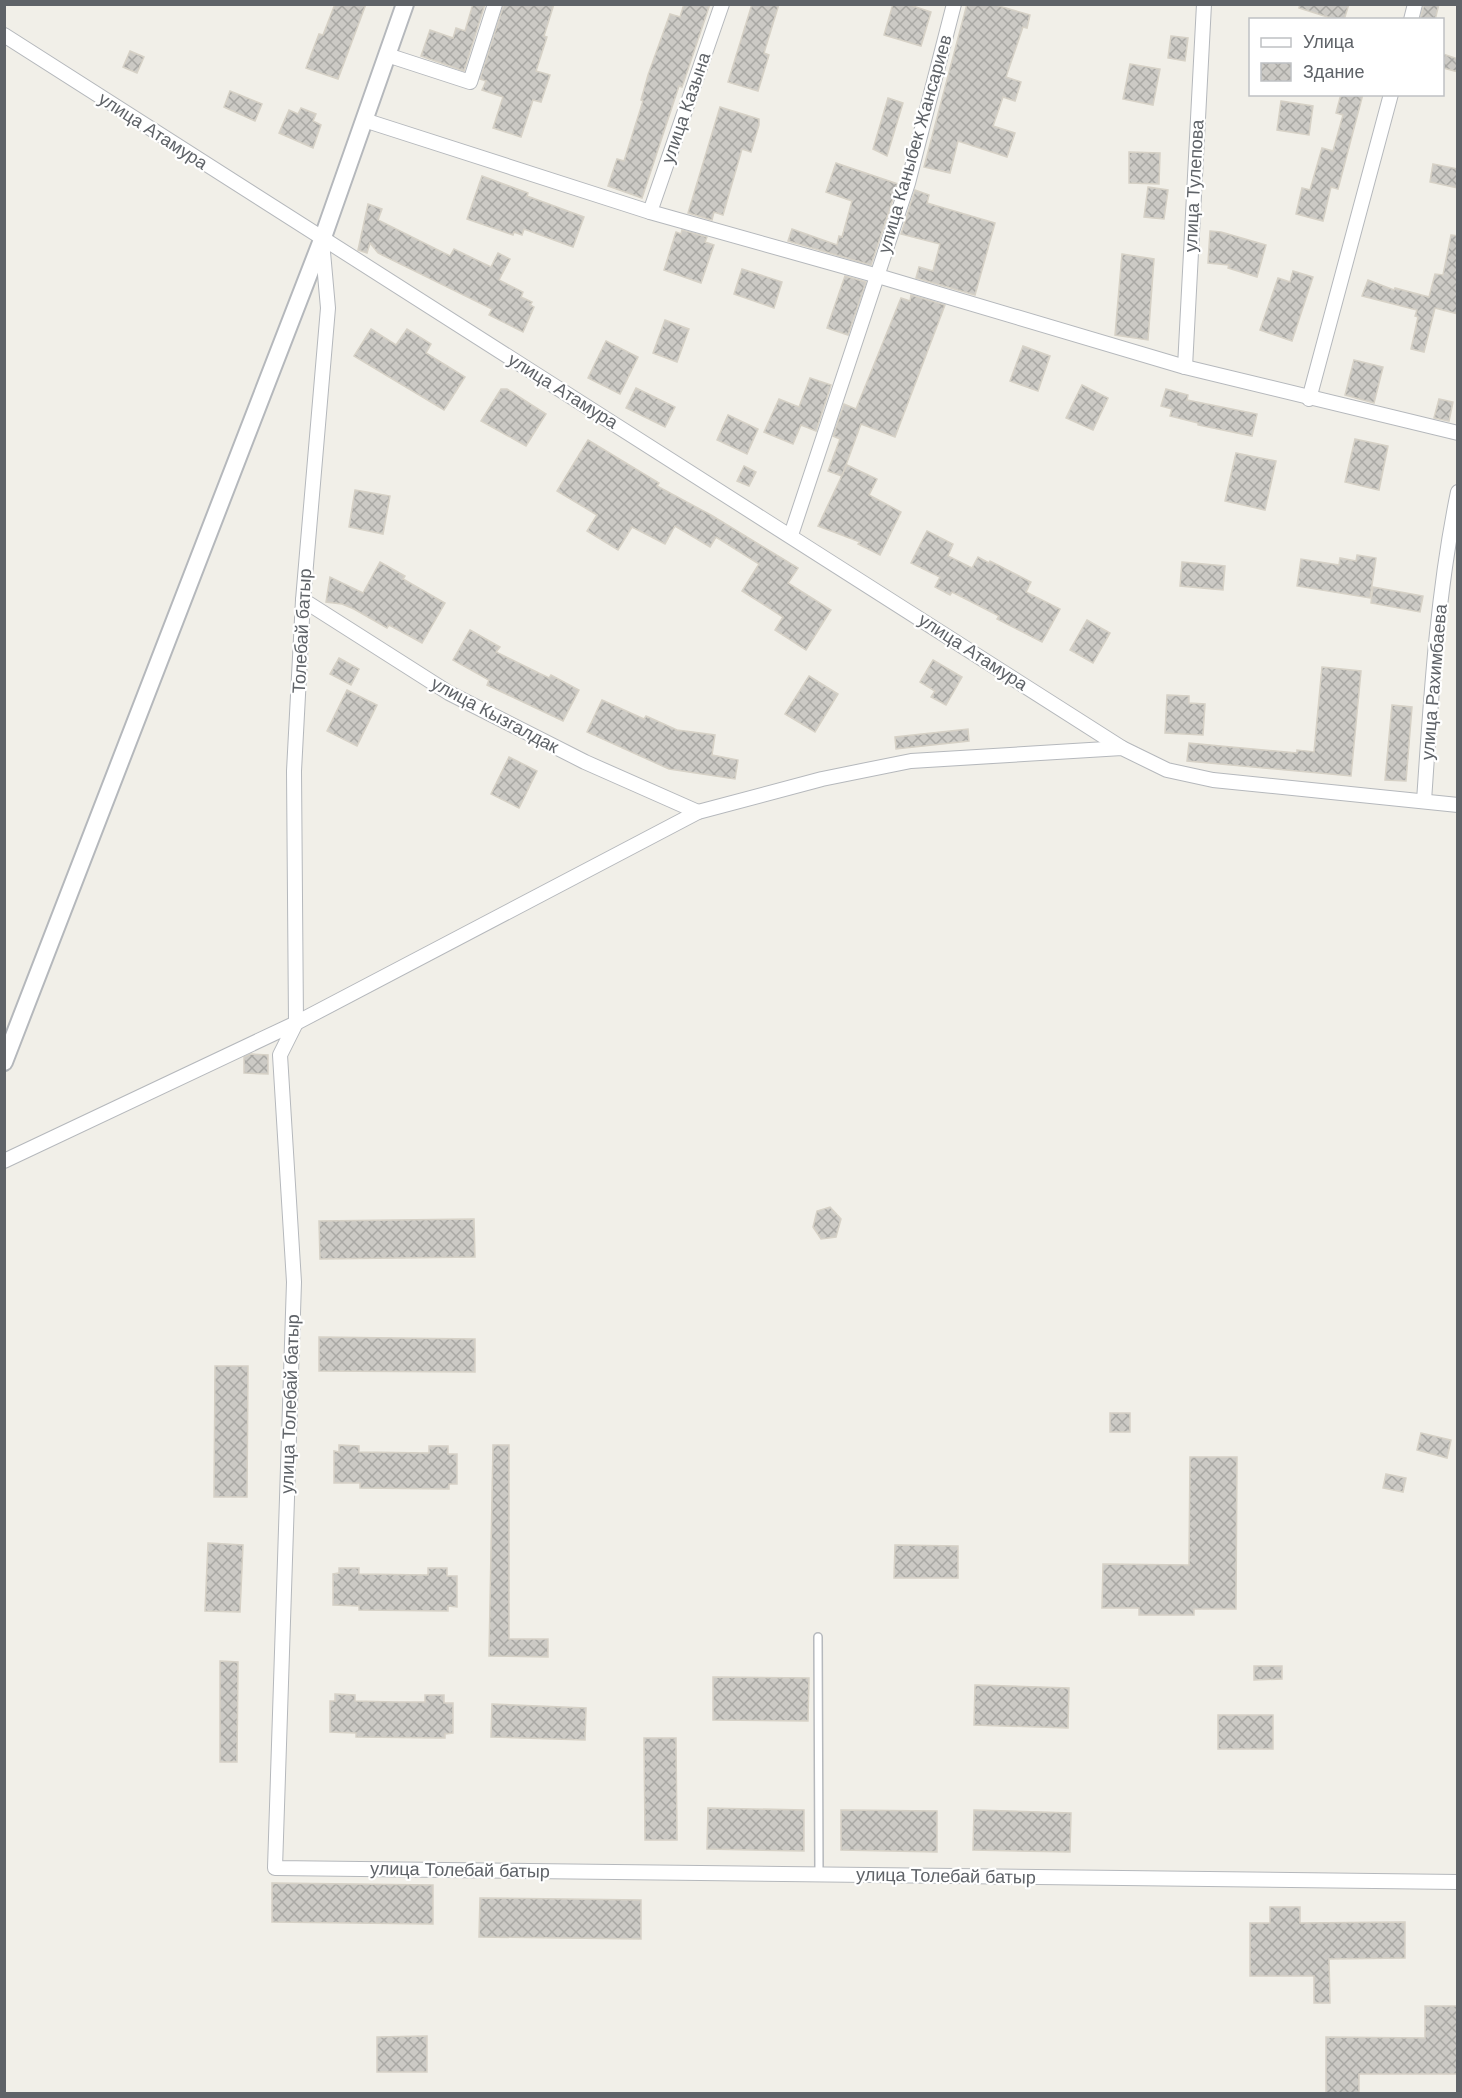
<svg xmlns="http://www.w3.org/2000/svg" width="1462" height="2098" font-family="Helvetica,sans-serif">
  <defs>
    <pattern id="building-cross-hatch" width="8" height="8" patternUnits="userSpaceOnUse" patternTransform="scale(1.5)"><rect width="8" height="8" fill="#cccac5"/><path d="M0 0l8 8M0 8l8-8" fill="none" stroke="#a9a8a4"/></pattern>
  </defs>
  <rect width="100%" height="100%" fill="#f1efe8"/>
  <!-- building -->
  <g fill="url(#building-cross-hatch)" stroke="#d6d1c6" stroke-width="1.5">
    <path d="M335,4H366L338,79L306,68L319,34L323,35Z"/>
    <path d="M473,4H485L464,71L421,56L430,30L453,38L456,28L465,31Z"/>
    <path d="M504,4H554L544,36L547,37L536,71L550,75L541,102L533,100L521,137L493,128L503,97L482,90L486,81L480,79Z"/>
    <path d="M684,4H710L682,87L679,86L642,198L608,186L617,159L624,161L643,101L641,100L648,75L670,14L680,17Z"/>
    <path d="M752,4H779L764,53L769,55L758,91L728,82Z"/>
    <path d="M893,4H907L931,12L921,46L884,35Z"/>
    <path d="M967,4H992L1030,15L1027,28L1023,27L1006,77L1021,82L1015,101L1003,97L993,126L1015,133L1007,157L958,141L950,173L924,167Z"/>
    <path d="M1300,4H1349L1344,20H1337L1299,8Z"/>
    <path d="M1424,4H1439L1435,20H1420Z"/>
    <path d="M1171,36L1188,38L1185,61L1168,58Z"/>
    <path d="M130,51L144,57L137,73L123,67Z"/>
    <path d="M1443,54L1458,59V72L1443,68Z"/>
    <path d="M1130,64L1160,69L1153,105L1123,99Z"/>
    <path d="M230,91L262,104L255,121L224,107Z"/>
    <path d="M1341,94H1363L1338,189L1331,187L1323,221L1296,214L1302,188L1310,190L1322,148L1333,151L1343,115L1336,113Z"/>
    <path d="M888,98L903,103L887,156L873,149Z"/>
    <path d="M1281,101L1313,106L1309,135L1277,130Z"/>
    <path d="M720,107L759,119V125L751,152L742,149L723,215L714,212L712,220L688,213Z"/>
    <path d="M301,108L316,114L313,121L321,125L313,148L279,133L289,110L298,114Z"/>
    <path d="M1129,152L1160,153L1159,184L1129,183Z"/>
    <path d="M836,163L898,184L871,265L788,241L792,229L837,245L839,236L842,237L852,201L826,192Z"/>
    <path d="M1433,164L1458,169V188L1430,182Z"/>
    <path d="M482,176L528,193L527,196L584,217L573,247L524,229L522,235L514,232L513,235L467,219Z"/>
    <path d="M1148,187L1168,190L1164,219L1144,217Z"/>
    <path d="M915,190L929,195L927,203L995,223L975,295L916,278L919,267L933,271L940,244L901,234Z"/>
    <path d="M368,204L382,209L378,220L450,256L454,249L491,267L498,253L510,259L499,280L523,292L521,297L532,302L530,305L534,307L523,332L489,315L492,309L378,253L370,243L367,253L358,250Z"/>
    <path d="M682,230L707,237L705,242L714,245L701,283L664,270L676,232L681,234Z"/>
    <path d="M1210,231L1221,232L1266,245L1257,277L1228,268L1229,265L1208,263Z"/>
    <path d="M1451,235L1458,236V314L1435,308L1424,352L1411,349L1418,317L1415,316L1417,310L1362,296L1368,280L1394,290L1395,288L1429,297L1435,274L1443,275Z"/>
    <path d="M1122,254L1154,259L1148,340L1115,335Z"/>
    <path d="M742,269L782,282L774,308L734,294Z"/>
    <path d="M1293,271L1313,277L1292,341L1260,330L1278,278L1290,282Z"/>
    <path d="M845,276L866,282L848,335L827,328Z"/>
    <path d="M911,295L945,305L895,437L861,424L842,476L828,471L840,439L833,436L844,404L856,409L901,298L910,301Z"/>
    <path d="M665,320L689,329L677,362L653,353Z"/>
    <path d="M371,329L396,345L407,329L431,344L426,353L465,377L444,410L354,356Z"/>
    <path d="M606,341L638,357L620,394L588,378Z"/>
    <path d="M1023,346L1050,356L1038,391L1010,381Z"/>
    <path d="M1354,360L1383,367L1374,403L1345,395Z"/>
    <path d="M810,378L831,385L816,431L801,425L793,444L764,432L779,399L799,407Z"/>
    <path d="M1082,385L1108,398L1093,430L1066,418Z"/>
    <path d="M636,388L675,407L665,427L626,408Z"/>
    <path d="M501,389H507L546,414L526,446L481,421Z"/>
    <path d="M1166,389L1188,395L1187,400L1257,414L1252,436L1198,425V423L1170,416L1172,409L1161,406Z"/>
    <path d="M1439,399L1453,402L1449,421L1434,418Z"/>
    <path d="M728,415L758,429L747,454L717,440Z"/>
    <path d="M1355,439L1388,446L1379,490L1345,482Z"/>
    <path d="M588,440L659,483L657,486L711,515L798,568L788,583L831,610L806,650L775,630L783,617L742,591L759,564L716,537L710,547L675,526L665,544L632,527L618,550L587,531L597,515L557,491Z"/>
    <path d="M1236,453L1276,461L1265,510L1225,501Z"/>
    <path d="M847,465L877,479L869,495L901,512L880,555L858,544L860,542L818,526Z"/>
    <path d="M744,466L756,472L749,486L737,481Z"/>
    <path d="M355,490L390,496L383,534L349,527Z"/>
    <path d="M927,531L953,544L948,556L972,568L978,557L989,563L990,561L1031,582L1026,592L1060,609L1042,642L997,619L999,616L952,592L950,595L935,587L940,577L911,563Z"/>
    <path d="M1357,555L1376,558L1370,598L1297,586L1301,559L1339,565L1340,558L1356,561Z"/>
    <path d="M380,562L405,576L403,579L445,603L422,643L389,625L387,628L354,609L342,604L326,602L330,577L363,593Z"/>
    <path d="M1182,562L1225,566L1223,590L1180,586Z"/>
    <path d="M1373,587L1423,596L1420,612L1371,603Z"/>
    <path d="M1087,620L1110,633L1093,663L1070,650Z"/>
    <path d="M470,630L500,647L496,652L549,678L551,675L579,690L563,721L487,685L489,680L453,660Z"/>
    <path d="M339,658L359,669L351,685L330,674Z"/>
    <path d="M933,660L962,677L946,705L931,697L935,691L920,682Z"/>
    <path d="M1322,667L1361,671L1351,776L1187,761L1189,743L1297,753V750L1314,752Z"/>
    <path d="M809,676L838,694L815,732L785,714Z"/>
    <path d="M347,690L377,705L357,746L327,731Z"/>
    <path d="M1167,695L1189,696V703L1205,704L1203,735L1165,733Z"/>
    <path d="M602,700L644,719L646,716L677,730L715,735L712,755L738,760L735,779L669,769L587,732Z"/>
    <path d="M1392,705L1412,707L1406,781L1385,780Z"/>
    <path d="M968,729L969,741L896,749L895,737Z"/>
    <path d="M509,757L537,771L519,808L491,794Z"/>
    <path d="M251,1054L268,1055V1074L244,1073V1057Z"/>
    <path d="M830,1207L841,1219L836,1237L821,1239L813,1227L817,1211Z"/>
    <path d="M474,1219L475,1257L320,1259L319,1221Z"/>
    <path d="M319,1337L475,1339V1372L319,1371Z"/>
    <path d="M215,1366H248L247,1497H214Z"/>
    <rect x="1110" y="1413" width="20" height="19"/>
    <path d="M1421,1433L1451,1440L1447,1458L1417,1450Z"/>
    <path d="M339,1445L359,1446V1452L429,1453V1446H448V1454H457V1484H449V1489L360,1488V1483H334V1451L339,1452Z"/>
    <path d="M493,1445H509V1639H548V1657L489,1656Z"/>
    <path d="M1190,1457H1237L1236,1609H1194V1615H1139V1608H1102L1103,1564L1189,1565Z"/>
    <path d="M1386,1474L1406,1478L1403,1492L1383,1488Z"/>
    <path d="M208,1543L243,1545L240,1612L205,1611Z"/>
    <path d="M895,1545L958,1546V1578H894Z"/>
    <path d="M339,1568H359V1574L428,1575V1568H447V1576H457V1607L448,1606V1611L359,1610V1606L333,1605V1574L339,1573Z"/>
    <path d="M220,1661L238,1662L237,1762H220Z"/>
    <path d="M1254,1666H1282V1679L1254,1680Z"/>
    <path d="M713,1677L809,1678L808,1721L713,1720Z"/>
    <path d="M975,1685L1069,1688L1068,1728L974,1725Z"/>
    <path d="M335,1694L355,1695V1701L395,1702H425V1695H444V1703H453V1733L445,1734V1738L356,1737V1733L330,1732V1701H335Z"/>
    <path d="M492,1704L586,1708L585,1740L491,1737Z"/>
    <rect x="1218" y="1715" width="55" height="34"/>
    <path d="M644,1738H676L677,1840H645Z"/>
    <path d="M708,1808L804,1810V1851L707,1849Z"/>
    <path d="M841,1810L937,1811V1852L841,1850Z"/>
    <path d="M974,1810L1071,1813L1070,1852L973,1850Z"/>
    <path d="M272,1883L433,1885V1924L272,1922Z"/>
    <path d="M480,1898L641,1900V1939L479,1937Z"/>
    <path d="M1270,1907H1300V1923L1405,1922V1958L1329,1959L1330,2003H1314V1976H1250V1923H1270Z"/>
    <path d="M1425,2006H1458V2074H1359V2094H1326V2037L1425,2038Z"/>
    <path d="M427,2036V2072H377V2037Z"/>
  </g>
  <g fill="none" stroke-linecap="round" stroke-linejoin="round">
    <defs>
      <path id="service" d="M818,1637L819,1874"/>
      <g id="minor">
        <path d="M1411,20L1415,4"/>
        <path d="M4,35C376,274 751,508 1122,748"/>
        <path d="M387,55L470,82L495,4"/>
        <path d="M364,120L650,212L878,276L1185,367L1458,433"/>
        <path d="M650,212L722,4"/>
        <path d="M322,241L328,308L303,600L294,771L296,1023L280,1055L294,1282L275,1868L1458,1882"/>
        <path d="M1185,367L1204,4"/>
        <path d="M1309,399L1391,94"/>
        <path d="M791,535L908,183L954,4"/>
        <path d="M303,600L449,693L585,762L698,812"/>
        <path d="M1424,801C1431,698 1437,593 1458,492"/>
        <path d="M4,1161L296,1023L698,812L822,779L911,761L1122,748L1167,770L1213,780L1458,805"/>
      </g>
      <path id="tertiary" d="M4,1062L322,240L405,4"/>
    </defs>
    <!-- service casing -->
    <use href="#service" stroke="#b5b8bc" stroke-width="10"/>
    <!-- minor casing -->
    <use href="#minor" stroke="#b5b8bc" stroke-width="16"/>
    <!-- tertiary casing -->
    <use href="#tertiary" stroke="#b5b8bc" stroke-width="20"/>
    <!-- service -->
    <use href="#service" stroke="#fff" stroke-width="7"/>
    <!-- minor -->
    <use href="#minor" stroke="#fff" stroke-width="14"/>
    <!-- tertiary -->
    <use href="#tertiary" stroke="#fff" stroke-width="16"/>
  </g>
  <g text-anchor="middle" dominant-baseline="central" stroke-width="4.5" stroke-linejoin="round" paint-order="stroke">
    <!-- street labels -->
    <g font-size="18" fill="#5f6368" stroke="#fff">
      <text transform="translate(686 108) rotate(-71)">улица Казына</text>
      <text transform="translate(153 131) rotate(33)">улица Атамура</text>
      <text transform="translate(915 144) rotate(-74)">улица Каныбек Жансариев</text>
      <text transform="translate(1194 186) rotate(-87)">улица Тулепова</text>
      <text transform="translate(563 391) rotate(32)">улица Атамура</text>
      <text transform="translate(302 631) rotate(-87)">Толебай батыр</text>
      <text transform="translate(973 652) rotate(33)">улица Атамура</text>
      <text transform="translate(1434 682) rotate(-85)">улица Рахимбаева</text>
      <text transform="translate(495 715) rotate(28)">улица Кызгалдак</text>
      <text transform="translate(290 1404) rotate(-88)">улица Толебай батыр</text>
      <text transform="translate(460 1870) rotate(1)">улица Толебай батыр</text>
      <text transform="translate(946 1876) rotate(1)">улица Толебай батыр</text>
    </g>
  </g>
  <!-- border -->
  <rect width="1462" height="2098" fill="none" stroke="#5f6368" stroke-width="12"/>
  <!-- legend -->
  <rect x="1249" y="18" width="195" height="78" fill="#ffffff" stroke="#bfc1c3" stroke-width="1.5"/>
  <rect x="1261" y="38" width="30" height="9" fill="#ffffff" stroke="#bfc1c3" stroke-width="1.5"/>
  <text x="1303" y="48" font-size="18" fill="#5f6368">Улица</text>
  <rect x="1261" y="63" width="30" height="18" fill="url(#building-cross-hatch)" stroke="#bfc1c3" stroke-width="1.5"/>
  <text x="1303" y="78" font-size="18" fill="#5f6368">Здание</text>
</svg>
